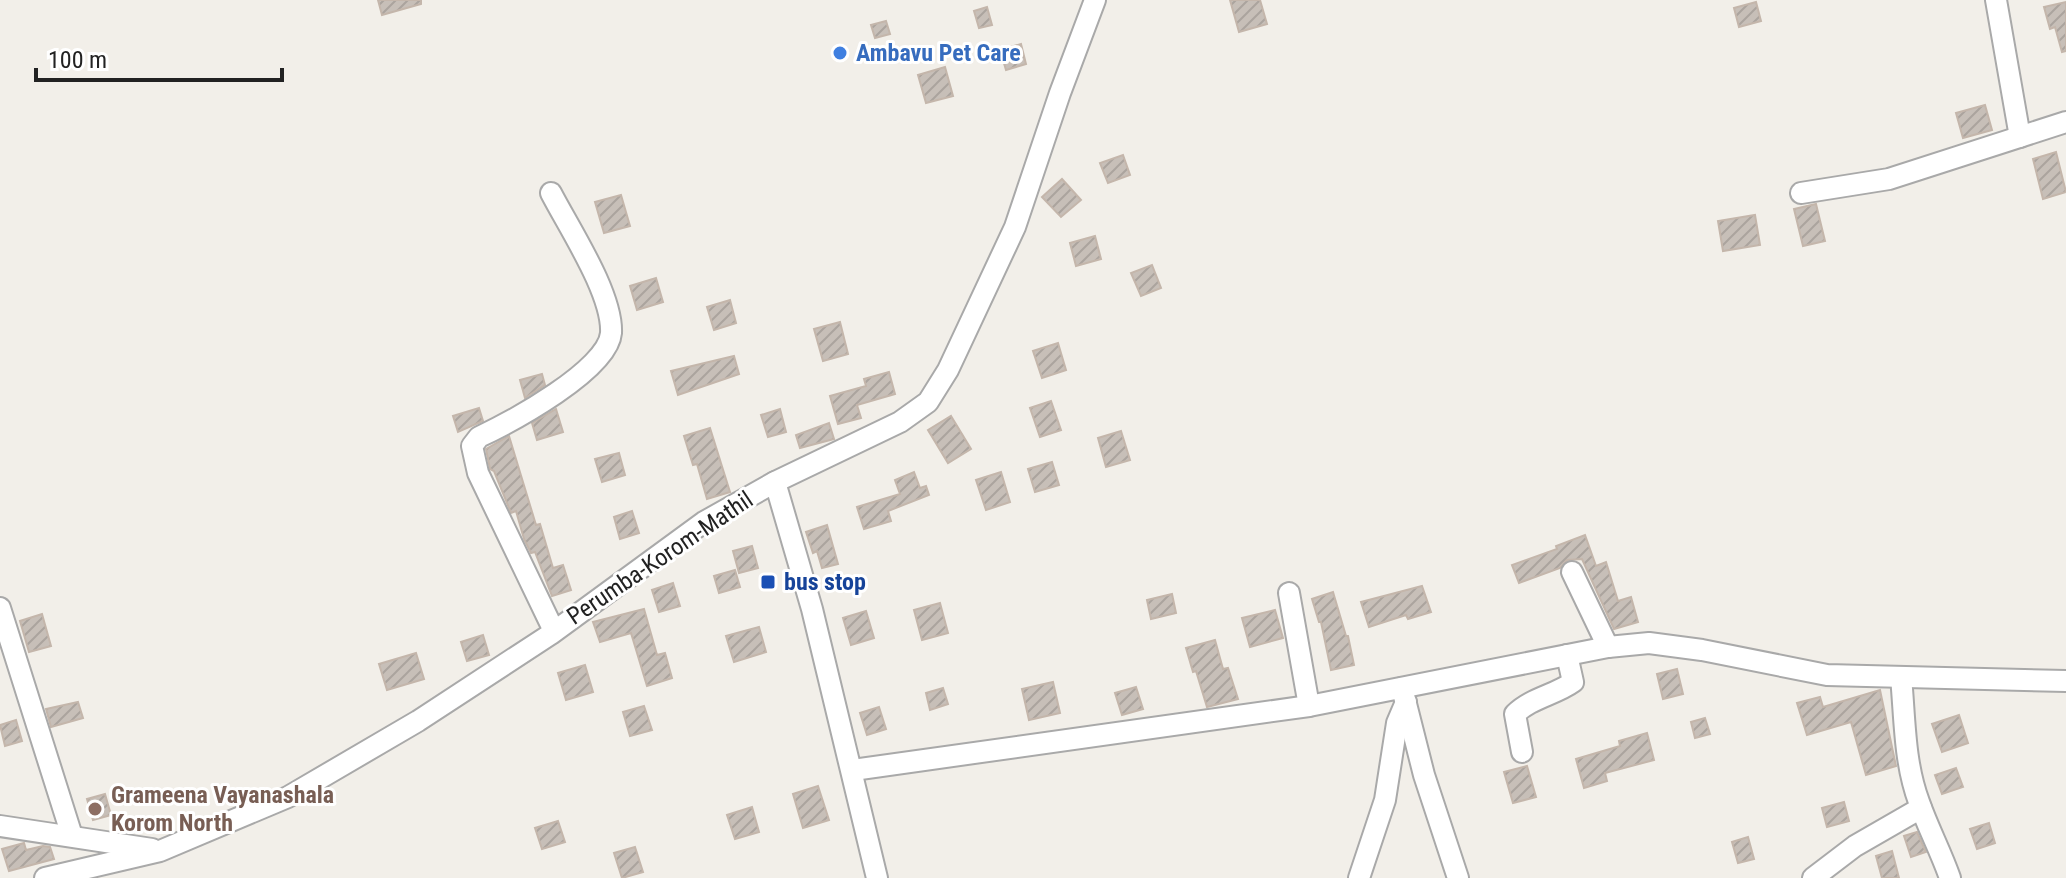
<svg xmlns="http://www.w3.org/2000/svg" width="2066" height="878" font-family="'Roboto Condensed',sans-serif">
  <defs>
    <pattern id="building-hatch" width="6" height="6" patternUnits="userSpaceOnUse" patternTransform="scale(2)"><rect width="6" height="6" fill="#c7bfb8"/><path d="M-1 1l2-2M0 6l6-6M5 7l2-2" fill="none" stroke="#aba49e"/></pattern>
  </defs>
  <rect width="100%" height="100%" fill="#f2efe9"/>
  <!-- building -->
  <g fill="url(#building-hatch)" stroke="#c4b6ab" stroke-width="2">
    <path d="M378,0H421V4L382,15Z"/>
    <path d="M1230,0H1260L1267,24L1239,32Z"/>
    <path d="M1756,2L1761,21L1739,27L1734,8Z"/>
    <path d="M2066,2V51L2062,52L2055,27L2050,29L2044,7Z"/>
    <path d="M987,7L992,25L979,28L974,11Z"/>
    <path d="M886,21L890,34L875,38L871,25Z"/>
    <path d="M1021,44L1026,64L1006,70L1000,50Z"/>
    <path d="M945,67L953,96L926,103L918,75Z"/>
    <path d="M1985,105L1992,130L1963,138L1956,113Z"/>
    <path d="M2056,152L2066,192L2043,199L2033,159Z"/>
    <path d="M1123,155L1130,175L1108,183L1100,163Z"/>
    <path d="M1062,179L1081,200L1061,217L1042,197Z"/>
    <path d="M621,195L630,226L604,233L595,202Z"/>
    <path d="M1816,204L1825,241L1803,246L1794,209Z"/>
    <path d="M1755,215L1760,245L1723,251L1718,221Z"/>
    <path d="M1095,236L1101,259L1076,266L1070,243Z"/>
    <path d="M1152,265L1161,288L1141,296L1131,273Z"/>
    <path d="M656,278L663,302L637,310L630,286Z"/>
    <path d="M730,300L736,323L714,330L707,307Z"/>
    <path d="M840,322L848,354L823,361L814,329Z"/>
    <path d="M1058,343L1066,370L1042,378L1033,351Z"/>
    <path d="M734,356L739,374L678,395L671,371Z"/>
    <path d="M889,372L895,394L857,405L861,418L838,424L830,396L866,386L864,379Z"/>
    <path d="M542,374L545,385L525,398L520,380Z"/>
    <path d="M1051,401L1061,430L1040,437L1030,408Z"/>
    <path d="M479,408L483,421L458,432L453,416Z"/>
    <path d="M556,409L563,432L537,440L532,423Z"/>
    <path d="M780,409L786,432L768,437L761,415Z"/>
    <path d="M951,416L971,449L948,463L928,430Z"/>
    <path d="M829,423L834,439L800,448L796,435Z"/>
    <path d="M710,428L730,492L707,499L697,464L693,465L684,436Z"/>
    <path d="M1121,431L1130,460L1106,467L1098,438Z"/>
    <path d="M509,436L536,525L540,524L553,568L563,565L571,590L552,596L535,552L531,553L524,539L516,511L511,513L494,471L490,469L486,449Z"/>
    <path d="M619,453L625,475L602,482L595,459Z"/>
    <path d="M1052,462L1059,485L1035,492L1028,469Z"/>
    <path d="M914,472L920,488L926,486L929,495L888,511L891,521L864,529L857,507L900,494L895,480Z"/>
    <path d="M1001,472L1010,502L986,510L976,480Z"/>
    <path d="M632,511L639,533L620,539L614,517Z"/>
    <path d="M827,525L838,564L822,568L817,551L813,553L806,532Z"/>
    <path d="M1585,535L1596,566L1606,562L1618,601L1631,597L1638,622L1614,629L1582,559L1567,560L1560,568L1519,583L1512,565L1557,549L1556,546Z"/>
    <path d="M752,546L758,568L739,573L733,551Z"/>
    <path d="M735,570L740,587L719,593L714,576Z"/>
    <path d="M673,583L680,606L659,612L652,590Z"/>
    <path d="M1422,586L1431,612L1408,619L1406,615L1369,627L1361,602Z"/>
    <path d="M1333,592L1346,636H1348L1354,665L1331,670L1321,622H1319L1312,599Z"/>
    <path d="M1172,594L1176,613L1151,619L1147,600Z"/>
    <path d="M940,603L948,633L922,640L914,610Z"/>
    <path d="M644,609L657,655L665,653L672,678L647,686L631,633L600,642L593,622Z"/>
    <path d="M1275,610L1283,638L1250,647L1242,618Z"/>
    <path d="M866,611L874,638L851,645L843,618Z"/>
    <path d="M42,614L51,646L29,652L20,621Z"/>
    <path d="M759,627L766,652L734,662L726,636Z"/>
    <path d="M483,635L489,655L467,661L461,642Z"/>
    <path d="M1215,640L1223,669L1228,668L1238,699L1207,707L1196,671L1193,672L1186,648Z"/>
    <path d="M416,653L424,679L387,690L379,664Z"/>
    <path d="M585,665L593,692L566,700L558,673Z"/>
    <path d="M1677,669L1683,694L1663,699L1657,674Z"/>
    <path d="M1053,682L1060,713L1029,720L1022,689Z"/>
    <path d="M1136,687L1143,709L1122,715L1115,693Z"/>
    <path d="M943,688L948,704L930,710L926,693Z"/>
    <path d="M1880,690L1896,766L1866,775L1851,722L1807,735L1797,703L1820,697L1823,707Z"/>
    <path d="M78,702L83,718L51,727L46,709Z"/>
    <path d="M644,706L652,730L630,736L623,712Z"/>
    <path d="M879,707L886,729L867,735L860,713Z"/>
    <path d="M1959,715L1968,743L1942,752L1932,724Z"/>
    <path d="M1705,718L1710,734L1695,738L1691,722Z"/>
    <path d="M16,720L22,741L5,746L0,725Z"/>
    <path d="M1647,733L1654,760L1605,773L1607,781L1584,788L1576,759L1620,746L1619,741Z"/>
    <path d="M1527,766L1536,797L1513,803L1504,772Z"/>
    <path d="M1956,768L1963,787L1942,794L1935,775Z"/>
    <path d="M818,786L829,820L803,828L793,794Z"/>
    <path d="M105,794L111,815L93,820L87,799Z"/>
    <path d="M1844,802L1849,821L1827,827L1822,808Z"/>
    <path d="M752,807L759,832L735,839L727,815Z"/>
    <path d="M558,821L565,842L542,849L535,828Z"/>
    <path d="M1989,823L1995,843L1977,849L1970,829Z"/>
    <path d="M1917,832L1926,852L1911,857L1904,836Z"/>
    <path d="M1748,837L1754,859L1738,863L1732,842Z"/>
    <path d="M24,843L26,850L43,846L50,847L54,859L9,871L2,849Z"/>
    <path d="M635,847L643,872L622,878L614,853Z"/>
    <path d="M1892,851L1899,878H1882L1876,856Z"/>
  </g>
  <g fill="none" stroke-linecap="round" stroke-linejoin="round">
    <defs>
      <g id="minor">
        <path d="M1996,0L2020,137"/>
        <path d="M551,193C569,228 613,294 611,333C608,370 511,422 479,437L472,446L478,473L554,631"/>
        <path d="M1801,193L1889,179L2066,122"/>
        <path d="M775,482L812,609L877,878"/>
        <path d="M1572,572L1608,647"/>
        <path d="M1289,593L1309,706"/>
        <path d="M0,608L72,836"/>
        <path d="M1901,677C1905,719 1904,762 1919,802C1928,828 1941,852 1950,878"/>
        <path d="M1402,688L1424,775L1458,878"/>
        <path d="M1522,752L1515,714C1531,698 1555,695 1573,682L1567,655"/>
        <path d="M853,770L1309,706L1608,647L1649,643L1702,650L1827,675L2066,681"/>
        <path d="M0,826L152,849"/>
        <path d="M45,878L160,851L288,797L418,721L551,634L704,522L775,482L900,422L928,402L948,370L1015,227L1060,93L1095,0"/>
        <path d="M1359,878L1385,800L1397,723L1406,702"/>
        <path d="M1813,878L1855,846L1921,808"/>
      </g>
    </defs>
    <!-- minor casing -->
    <use href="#minor" stroke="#a9a9a9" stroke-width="24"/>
    <!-- minor -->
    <use href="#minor" stroke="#fff" stroke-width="20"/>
  </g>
  <!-- markers -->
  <circle fill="#3f7fe0" stroke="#fff" stroke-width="3" cx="840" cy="53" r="8"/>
  <rect fill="#1a4fb4" stroke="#fff" stroke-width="3" x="760" y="574" width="16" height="16" rx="4"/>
  <circle fill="#8d6e63" stroke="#fff" stroke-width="3" cx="95" cy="809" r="8"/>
  <g text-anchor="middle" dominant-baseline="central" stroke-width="6" stroke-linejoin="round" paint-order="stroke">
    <!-- shop labels -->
    <g font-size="24" font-weight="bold" fill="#366cbe" stroke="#fff" text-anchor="start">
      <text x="856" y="53">Ambavu Pet Care</text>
    </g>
    <!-- street labels -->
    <g font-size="24" fill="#222" stroke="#fff">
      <text transform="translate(660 558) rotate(-34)">Perumba-Korom-Mathil</text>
    </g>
    <!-- transit labels -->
    <g font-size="24" font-weight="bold" fill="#164399" stroke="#fff" text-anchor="start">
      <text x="784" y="582">bus stop</text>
    </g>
    <!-- education labels -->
    <g font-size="24" font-weight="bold" fill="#785e54" stroke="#fff" text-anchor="start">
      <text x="111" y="795">Grameena Vayanashala<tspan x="111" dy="28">Korom North</tspan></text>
    </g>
  </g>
  <!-- scale -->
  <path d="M36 68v12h246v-12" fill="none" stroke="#222222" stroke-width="4"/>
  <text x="48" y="68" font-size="24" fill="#222222" stroke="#ffffff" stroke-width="6" paint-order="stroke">100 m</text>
</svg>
